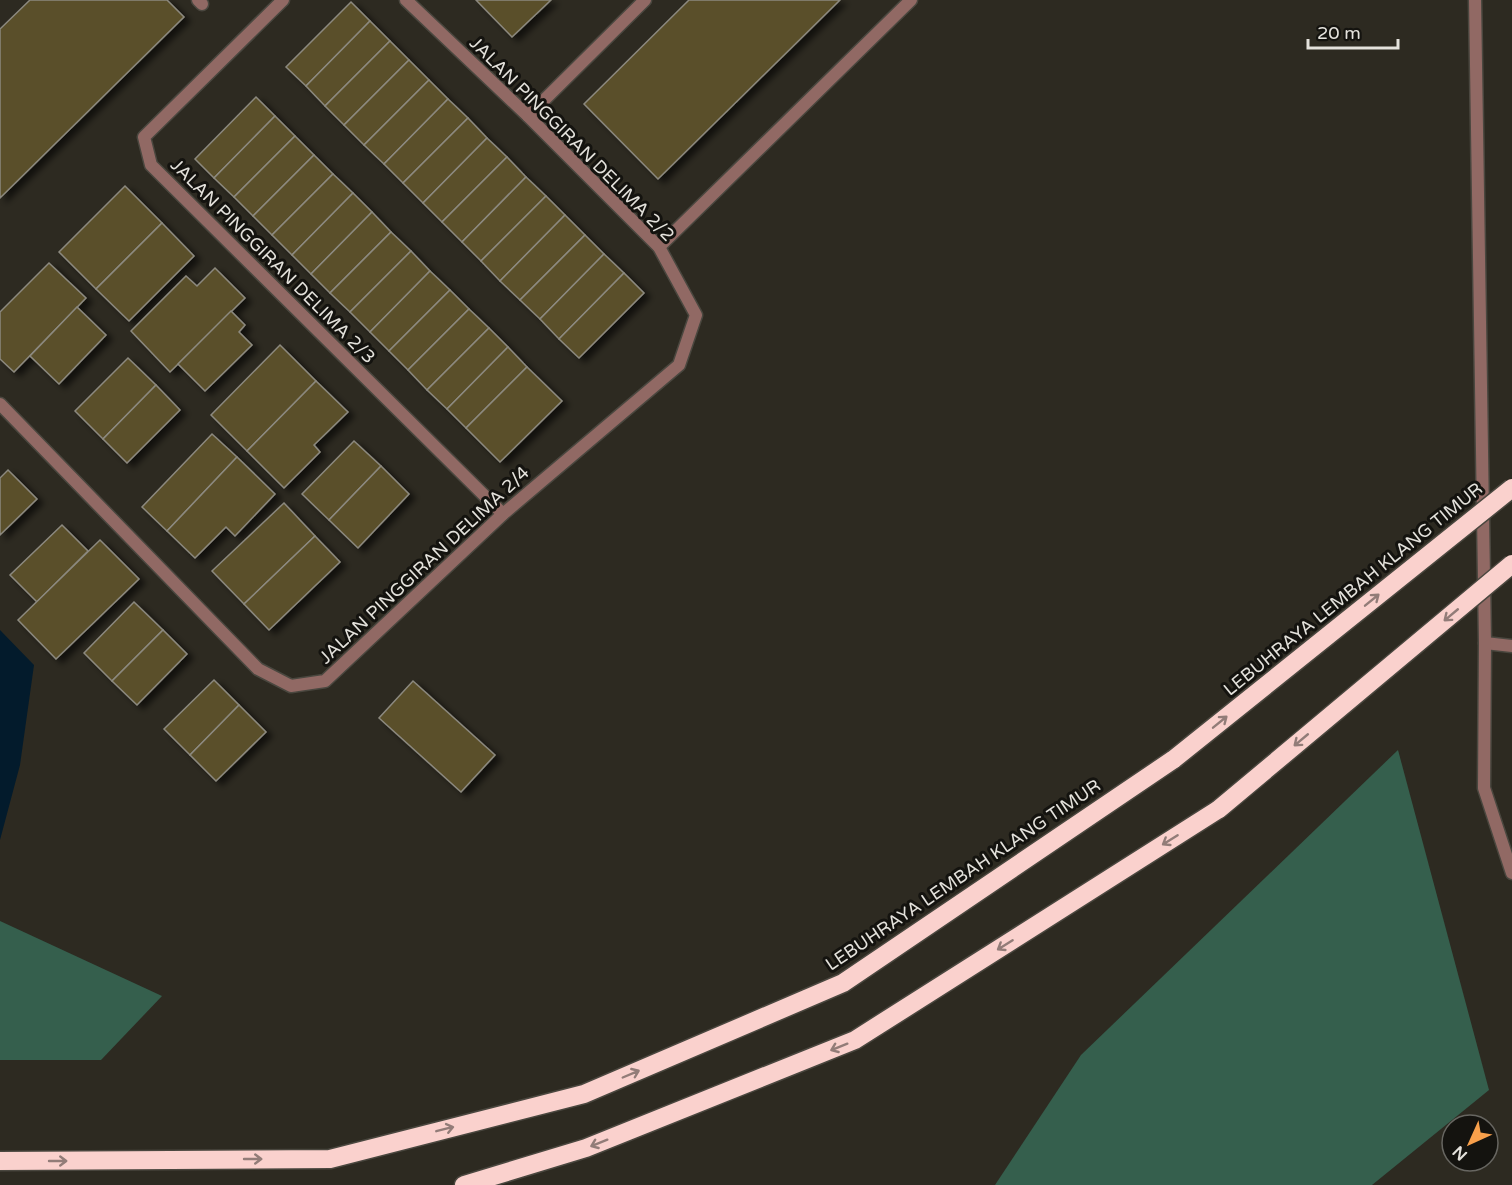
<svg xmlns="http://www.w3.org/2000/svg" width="1512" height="1185" font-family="'Varela Round',sans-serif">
  <defs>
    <filter id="shadow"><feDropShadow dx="6" dy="4" stdDeviation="3" flood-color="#0009"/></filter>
  </defs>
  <rect width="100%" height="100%" fill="#2d2a21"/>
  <!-- forest -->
  <g fill="#355f4d">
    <path d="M1398,750L1489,1090L1372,1185H995L1081,1055Z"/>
    <path d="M0,921L162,996L101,1060H0Z"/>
  </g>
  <!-- water -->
  <path fill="#031b2c" d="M0,630L34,665L20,765L0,840Z"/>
  <!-- building -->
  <g fill="#5a4f29" stroke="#8c897f" stroke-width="1.5" filter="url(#shadow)">
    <path d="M30,0H167L184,17L0,198V29Z"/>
    <path d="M476,0H551L512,37Z"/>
    <path d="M689,0H840L658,179L584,104Z"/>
    <path d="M351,2L370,21L306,86L286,67Z"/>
    <path d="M370,21L390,41L325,106L306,86Z"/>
    <path d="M390,41L409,60L344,125L325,106Z"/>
    <path d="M409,60L429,80L364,145L344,125Z"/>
    <path d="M429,80L448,99L384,164L364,145Z"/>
    <path d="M256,97L275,116L214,178L195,159Z"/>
    <path d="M448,99L468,118L403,183L384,164Z"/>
    <path d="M275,116L295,136L234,197L214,178Z"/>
    <path d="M468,118L487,138L423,203L403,183Z"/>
    <path d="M295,136L314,155L253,216L234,197Z"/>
    <path d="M487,138L507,157L442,222L423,203Z"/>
    <path d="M314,155L333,174L272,235L253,216Z"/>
    <path d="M507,157L526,177L462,242L442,222Z"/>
    <path d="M333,174L353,193L292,255L272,235Z"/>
    <path d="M526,177L546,196L481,261L462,242Z"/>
    <path d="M125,186L162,223L96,289L59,252Z"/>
    <path d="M353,193L372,212L311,274L292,255Z"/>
    <path d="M546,196L565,215L500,281L481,261Z"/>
    <path d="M372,212L391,232L330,293L311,274Z"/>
    <path d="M565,215L585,235L520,300L500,281Z"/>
    <path d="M162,223L194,256L129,321L96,289Z"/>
    <path d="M391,232L411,251L350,312L330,293Z"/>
    <path d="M585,235L604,254L540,319L520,300Z"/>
    <path d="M411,251L430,271L370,332L350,312Z"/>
    <path d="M604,254L624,273L559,339L540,319Z"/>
    <path d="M49,263L86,298L14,372L0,359V312Z"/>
    <path d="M215,268L245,298L170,372L131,331L186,276L197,286Z"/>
    <path d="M430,271L450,290L389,351L370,332Z"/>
    <path d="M624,273L644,293L579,358L559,339Z"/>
    <path d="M450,290L469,309L408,370L389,351Z"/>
    <path d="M77,307L106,335L59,384L30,356Z"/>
    <path d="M469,309L489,328L427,390L408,370Z"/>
    <path d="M231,311L245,325L239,332L252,345L205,391L178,364Z"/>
    <path d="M489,328L508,347L447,409L427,390Z"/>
    <path d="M280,345L316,381L247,451L211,415Z"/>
    <path d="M508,347L527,367L466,428L447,409Z"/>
    <path d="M128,358L156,385L103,439L75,411Z"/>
    <path d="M527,367L562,401L500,462L466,428Z"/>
    <path d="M316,381L348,412L314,445L320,452L284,488L247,451Z"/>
    <path d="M156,385L180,410L127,463L103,439Z"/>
    <path d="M212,434L237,457L167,531L142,507Z"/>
    <path d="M354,441L381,466L329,520L302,494Z"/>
    <path d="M237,457L275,494L235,536L226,527L195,558L167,531Z"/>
    <path d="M381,466L409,494L358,548L329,520Z"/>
    <path d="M8,470L37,499L0,535V478Z"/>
    <path d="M284,503L315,536L244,604L212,571Z"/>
    <path d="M62,525L88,551L37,602L10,575Z"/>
    <path d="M315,536L340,562L269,630L244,604Z"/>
    <path d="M100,540L139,579L56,659L18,620Z"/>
    <path d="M134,602L163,630L112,681L84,653Z"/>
    <path d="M163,630L187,654L137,705L112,681Z"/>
    <path d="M214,680L239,705L190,755L164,729Z"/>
    <path d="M413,681L495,755L461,792L379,718Z"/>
    <path d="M239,705L266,732L216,781L190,755Z"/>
  </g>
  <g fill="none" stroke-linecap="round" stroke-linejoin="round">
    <defs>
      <g id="lane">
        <path d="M198,0L202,4"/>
        <path d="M528,116L645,0"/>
        <path d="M659,247L911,0"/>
        <path d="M1485,643L1512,646"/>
      </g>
      <g id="street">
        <path d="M283,0L144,137L151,165L503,514"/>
        <path d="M1475,0L1485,643L1484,788L1512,873"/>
        <path d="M0,404L258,669L291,686L325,681L503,514L679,365L696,315L659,247L528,116L406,0"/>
      </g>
      <g id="highway">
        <path d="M0,1161L330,1159L584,1094L843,983L1174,759"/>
        <path d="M464,1185L586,1148L855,1040L1219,809"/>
      </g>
    </defs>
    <!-- lane casing -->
    <use href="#lane" stroke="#4a473f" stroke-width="15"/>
    <!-- street casing -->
    <use href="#street" stroke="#4a473f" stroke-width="15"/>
    <!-- highway casing -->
    <use href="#highway" stroke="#4a473f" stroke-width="21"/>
    <!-- lane -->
    <use href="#lane" stroke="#916964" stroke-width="12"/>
    <!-- street -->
    <use href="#street" stroke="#916964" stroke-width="12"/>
    <!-- highway -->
    <use href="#highway" stroke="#fad1cd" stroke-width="18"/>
    <defs>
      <g id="highway-bridge">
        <path d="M1174,759L1512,488"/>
        <path d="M1219,809L1512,564"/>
      </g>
    </defs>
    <!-- highway-bridge casing -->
    <use href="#highway-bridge" stroke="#4a473f" stroke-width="21" stroke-linecap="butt"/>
    <!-- highway-bridge -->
    <use href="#highway-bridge" stroke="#fad1cd" stroke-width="18"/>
  </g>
  <!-- one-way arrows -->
  <defs><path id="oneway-shaft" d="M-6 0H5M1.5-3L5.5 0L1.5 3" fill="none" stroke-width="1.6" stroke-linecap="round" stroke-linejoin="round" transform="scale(1.5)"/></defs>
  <g stroke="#927c78">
    <use href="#oneway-shaft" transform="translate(1372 600) rotate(-39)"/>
    <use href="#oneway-shaft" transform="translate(1451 615) rotate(140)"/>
    <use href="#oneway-shaft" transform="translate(1220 722) rotate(-39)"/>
    <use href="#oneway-shaft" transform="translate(1301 740) rotate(140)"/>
    <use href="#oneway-shaft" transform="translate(1170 840) rotate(148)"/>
    <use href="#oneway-shaft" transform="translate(1005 945) rotate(148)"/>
    <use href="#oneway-shaft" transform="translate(839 1047) rotate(158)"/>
    <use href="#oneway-shaft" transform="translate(631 1074) rotate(-23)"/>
    <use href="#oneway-shaft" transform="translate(445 1129) rotate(-14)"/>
    <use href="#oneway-shaft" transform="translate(599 1143) rotate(158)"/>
    <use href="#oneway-shaft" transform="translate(253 1159)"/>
    <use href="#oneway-shaft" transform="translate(58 1161)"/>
  </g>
  <g text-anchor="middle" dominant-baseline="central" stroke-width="6" stroke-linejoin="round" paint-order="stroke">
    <!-- street labels -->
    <g font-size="18" fill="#e4e2dc" stroke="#14130f">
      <text transform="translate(572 139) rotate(45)">JALAN PINGGIRAN DELIMA 2/2</text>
      <text transform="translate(273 261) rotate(45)">JALAN PINGGIRAN DELIMA 2/3</text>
      <text transform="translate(424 565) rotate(-43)">JALAN PINGGIRAN DELIMA 2/4</text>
      <text transform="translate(1353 589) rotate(-39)">LEBUHRAYA LEMBAH KLANG TIMUR</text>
      <text transform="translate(963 875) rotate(-34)">LEBUHRAYA LEMBAH KLANG TIMUR</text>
    </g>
  </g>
  <!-- north arrow -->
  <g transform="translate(1470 1143) rotate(225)"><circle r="28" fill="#14130f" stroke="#676661" stroke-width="1.5"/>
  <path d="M0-4.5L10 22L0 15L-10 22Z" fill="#f8a04b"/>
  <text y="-9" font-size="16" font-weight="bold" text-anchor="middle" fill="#e4e2dc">N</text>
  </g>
  <!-- scale -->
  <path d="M1308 39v9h90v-9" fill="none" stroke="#e4e2dc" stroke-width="3"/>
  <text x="1317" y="39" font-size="18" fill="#e4e2dc" stroke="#14130f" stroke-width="4.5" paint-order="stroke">20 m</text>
</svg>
